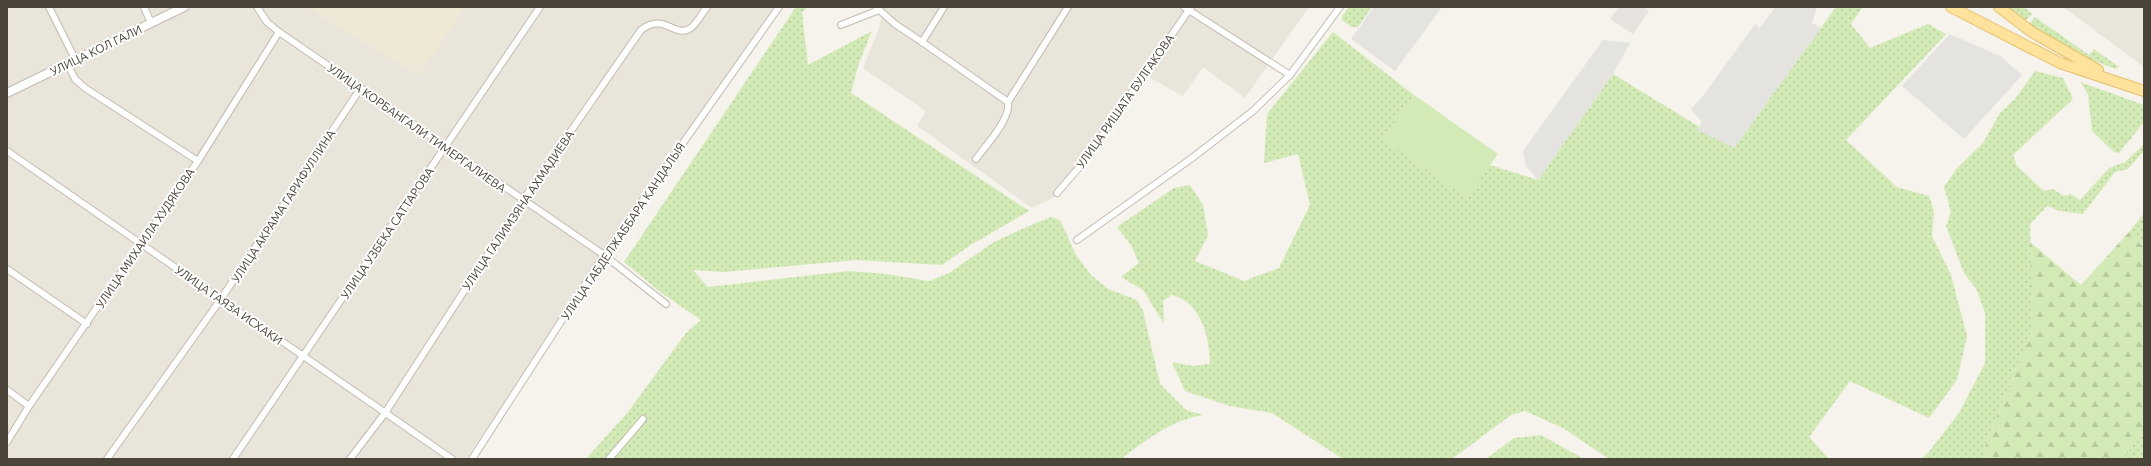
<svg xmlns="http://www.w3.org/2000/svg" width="2151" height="466" font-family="Ubuntu,sans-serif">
  <defs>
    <pattern id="green-dots" width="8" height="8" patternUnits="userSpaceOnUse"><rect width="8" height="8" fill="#d2eab5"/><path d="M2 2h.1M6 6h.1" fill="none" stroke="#b6ca9c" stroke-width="1.8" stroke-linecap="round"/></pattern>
    <pattern id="forest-firs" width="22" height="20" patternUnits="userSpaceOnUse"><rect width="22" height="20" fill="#d2eab5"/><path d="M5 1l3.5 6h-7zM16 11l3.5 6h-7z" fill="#b6ca9c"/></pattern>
  </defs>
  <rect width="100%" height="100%" fill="#f6f3ec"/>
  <!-- residential -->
  <g fill="#eae5da">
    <path d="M7,7H777L466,459H7Z"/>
    <path d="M884,7H1309L1245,98L1203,67L1183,96L1143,74L1061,194L1032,208L917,126L926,111L863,68L879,28Z"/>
    <path d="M2063,7H2144V67Z"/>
  </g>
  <!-- industrial -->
  <path fill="#e6e2dd" d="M1619,7H1643L1649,11L1633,34L1610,19Z"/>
  <!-- education -->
  <path fill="#efe8d6" d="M315,7H466L418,75L311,10Z"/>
  <!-- green -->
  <g fill="url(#green-dots)">
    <path d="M796,7H808L802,12L808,65L872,31L859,63L851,93L1029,211L969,246L942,265L856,260L723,272L693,270L708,287L849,271L886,274L929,281L949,273L994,242L1024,228L1051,217L1060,220L1076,255L1091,275L1108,289L1137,300L1143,311L1160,384L1186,410L1203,415C1169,421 1148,439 1121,459H586L628,412L686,333L701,320L663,294L624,262Z"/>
    <path d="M1349,7H1372L1358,27H1351L1342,20V16Z"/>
    <path d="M1836,7H1863L1851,24L1870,48L1928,24L1946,34L1846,140L1897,187L1929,196L1934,211L1932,236L1951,275L1967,336L1957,380L1929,418L1850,381L1809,437L1829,459H1609L1563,428L1525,411L1511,415L1452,459H1343L1272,413L1230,406L1185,391L1172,362L1193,366L1210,364C1210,338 1201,302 1172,295L1163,301L1164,324L1143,290L1121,277L1139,263L1131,245L1117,227L1174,188L1190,185L1203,205L1208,235L1195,261L1244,281L1279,268L1310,205L1298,154L1264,163L1267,114L1333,32L1414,95L1383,139L1467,198L1490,165L1538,180L1613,74L1734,148Z"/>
    <path d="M2004,7H2024L2032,14L2024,22Z"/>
    <path d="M2035,17L2089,55L2094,49L2119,67L2115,69L2083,56L2028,26Z"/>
    <path d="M2035,71L2063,78L2073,99L2013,155L2017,166L2044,191L2053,189L2064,196L2071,194L2080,200L2109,168L2125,162L2144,144V151L2128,169L2115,172L2083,214L2060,211L2047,206L2030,224L2032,330L1986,442L1985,459H1921L1928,453L1959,413L1985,363V313L1977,290L1964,273L1946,226L1951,212L1944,187L1957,168L1983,143L2000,113L2015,99Z"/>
    <path d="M2080,82L2144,105V122L2119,153L2114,152L2092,131L2088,94Z"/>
    <path d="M2144,213V248L2129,232Z"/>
    <path d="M2144,427V459H2124Z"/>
    <path d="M1541,435L1584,459H1486L1514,438Z"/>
  </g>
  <!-- forest -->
  <path fill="url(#forest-firs)" d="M2129,232L2144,248V427L2124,459H1985L1986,442L2032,330L2030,242L2081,285Z"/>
  <!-- pitch -->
  <path fill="#d2eab5" d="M1414,95L1498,154L1467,198L1383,139Z"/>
  <!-- parking -->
  <g fill="#e5e3e0">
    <path d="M1374,7H1442L1395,71L1351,39Z"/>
    <path d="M1775,7H1817L1812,23L1821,28L1734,148L1697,130L1702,122L1691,109L1703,96L1755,24L1760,28Z"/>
    <path d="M1950,34L2000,56L2022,75L1964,139L1902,86Z"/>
    <path d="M1603,40L1630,43L1613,74L1538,180L1526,166L1523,151Z"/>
  </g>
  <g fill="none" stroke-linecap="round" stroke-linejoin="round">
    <defs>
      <g id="minor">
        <path d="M49,7L75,59"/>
        <path d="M144,7L151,23"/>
        <path d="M257,7L267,22L279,32L604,255L666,304"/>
        <path d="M876,7L895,24L922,42"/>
        <path d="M944,7L922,42L1008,102"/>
        <path d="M1184,7L1290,75"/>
        <path d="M841,25L879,10"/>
        <path d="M67,63L75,79L85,88L198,161"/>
        <path d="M7,151L452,459"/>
        <path d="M976,159C986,145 1011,119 1008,102L1068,7"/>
        <path d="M1057,193L1083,163L1191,7"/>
        <path d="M1077,240L1192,158L1253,111L1290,75L1340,7"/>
        <path d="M7,269L87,324"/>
        <path d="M7,390L29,406"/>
        <path d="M7,442L29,406L198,161L279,32"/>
        <path d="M107,459L221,299L360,89"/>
        <path d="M233,459L540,7"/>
        <path d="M350,459L385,413L523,200L641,30C665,11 676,41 692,27C698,22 702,13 707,7"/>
        <path d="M472,459L604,255L779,7"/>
        <path d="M609,459L643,419"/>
      </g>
      <path id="tertiary" d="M7,93L184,7"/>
      <g id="primary">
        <path d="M1951,7L2060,63L2144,91"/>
        <path d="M1999,7L2032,32L2098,70"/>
      </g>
    </defs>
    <!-- minor casing -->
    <use href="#minor" stroke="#c2bbae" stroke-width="8"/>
    <!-- tertiary casing -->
    <use href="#tertiary" stroke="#c2bbae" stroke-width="10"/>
    <!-- primary casing -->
    <use href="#primary" stroke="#e6c16a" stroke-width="12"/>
    <!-- minor -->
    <use href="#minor" stroke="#fff" stroke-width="6"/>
    <!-- tertiary -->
    <use href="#tertiary" stroke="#fff" stroke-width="8"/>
    <!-- primary -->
    <use href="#primary" stroke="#ffe39c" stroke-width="10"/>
  </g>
  <g text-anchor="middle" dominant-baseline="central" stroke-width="4" stroke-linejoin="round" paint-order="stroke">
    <!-- street labels -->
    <g font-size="12" fill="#4b4439" stroke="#fff">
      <text transform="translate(96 50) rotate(-26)">УЛИЦА КОЛ ГАЛИ</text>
      <text transform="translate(1125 101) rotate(-55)">УЛИЦА РИШАТА БУЛГАКОВА</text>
      <text transform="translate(417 128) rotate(35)">УЛИЦА КОРБАНГАЛИ ТИМЕРГАЛИЕВА</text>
      <text transform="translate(283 206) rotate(-57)">УЛИЦА АКРАМА ГАРИФУЛЛИНА</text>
      <text transform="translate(518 210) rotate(-56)">УЛИЦА ГАЛИМЗЯНА АХМАДИЕВА</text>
      <text transform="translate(623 231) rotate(-56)">УЛИЦА ГАБДЕЛЖАББАРА КАНДАЛЫЯ</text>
      <text transform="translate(387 233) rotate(-56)">УЛИЦА УЗБЕКА САТТАРОВА</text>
      <text transform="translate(145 238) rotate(-56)">УЛИЦА МИХАИЛА ХУДЯКОВА</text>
      <text transform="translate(229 305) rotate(35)">УЛИЦА ГАЯЗА ИСХАКИ</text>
    </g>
  </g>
  <!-- border -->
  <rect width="2151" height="466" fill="none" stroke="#4b4439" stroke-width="16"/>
</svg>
